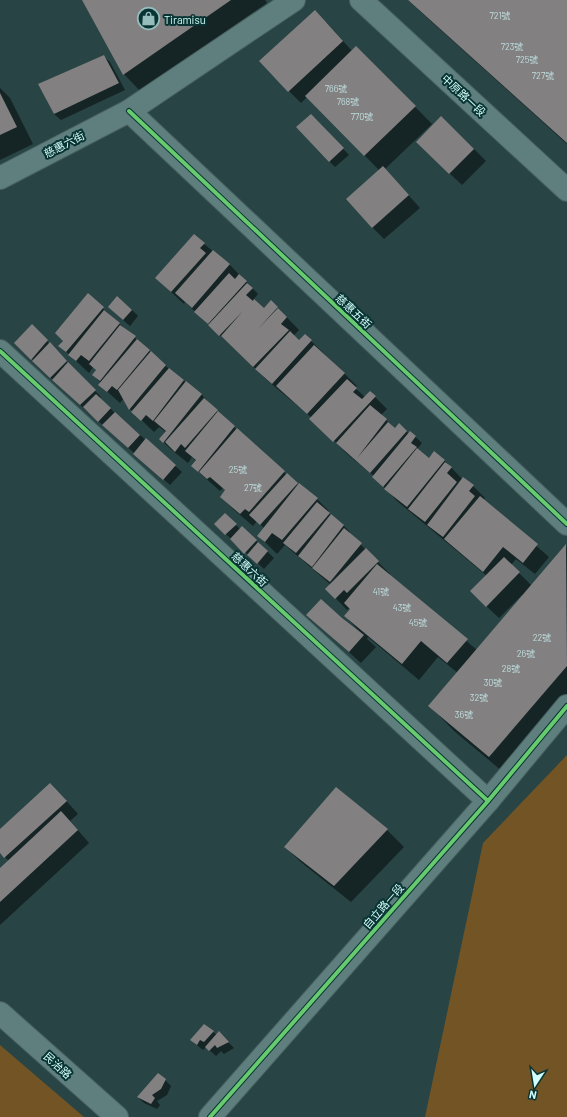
<svg xmlns="http://www.w3.org/2000/svg" width="567" height="1117" font-family="Barlow,'Noto Sans TC',sans-serif">
  <rect width="100%" height="100%" fill="#284444"/>
  <!-- green -->
  <g fill="#725425">
    <path d="M567,755V1117H425L483,843Z"/>
    <path d="M0,1045L84,1117H0Z"/>
  </g>
  <!-- shadow -->
  <g fill="#0007">
    <path d="M83,0H265L267,3L140,91L124,74Z"/>
    <path d="M408,0H567V144L424,15Z"/>
    <path d="M327,23L352,51L356,47L432,124L385,169L420,208L384,239L372,227L379,170L307,97L301,103L289,91Z"/>
    <path d="M103,56L110,62L125,90L61,120L54,114L39,84Z"/>
    <path d="M0,88L10,98L33,144L0,160Z"/>
    <path d="M311,115L349,155L335,167L329,161Z"/>
    <path d="M474,149L486,161L462,185L429,154Z"/>
    <path d="M204,244L230,265L258,294L253,300L264,309L271,301L299,330L293,336L299,341L305,335L357,386L355,388L365,397H375L387,409L381,415L395,429L399,424L409,434L410,432L422,443L417,449L429,459L444,460L462,479L473,486L485,498L483,500L549,557L535,574L516,559L511,565L532,586L566,546L567,547V719L514,781L454,731L430,706L458,673L438,657L419,680L368,637L367,639L376,647L361,663L308,615L341,619L362,634L345,616L354,606L352,605L347,610L327,589L331,585L285,545L277,554L258,535L264,528L257,521L253,526L233,509L221,497L226,491L223,488L220,491L192,466L196,461L192,457L188,463L173,451L160,439L166,432L159,427L154,432L130,409L124,398L120,403L100,385L101,383L93,375L97,371L93,367L89,373L60,346L88,295L169,369L202,395L213,408L298,485L317,499L329,511L328,512L344,526L350,532L349,533L390,574L389,575L477,650L523,596L522,595L499,618L483,603L487,576L397,501L374,476L346,453L312,418L268,381L185,302L184,304L156,278Z"/>
    <path d="M132,310L138,316L130,326L115,313Z"/>
    <path d="M32,326L101,397L100,398L115,413L182,472L170,485L59,386L16,343Z"/>
    <path d="M225,514L240,529L242,527L274,558L264,569L215,524Z"/>
    <path d="M62,796L78,814L70,821L89,843L0,925V869L9,861L0,852V830Z"/>
    <path d="M387,830L404,847L351,902L302,863L285,847Z"/>
    <path d="M204,1025L217,1035L225,1039L234,1048L224,1054L221,1051L216,1056L206,1047L203,1050L198,1046L192,1040Z"/>
    <path d="M165,1080L171,1086L167,1095L157,1101L160,1105L157,1109L144,1103L138,1097Z"/>
  </g>
  <!-- building -->
  <g fill="#838082">
    <path d="M82,0H231L123,75Z"/>
    <path d="M408,0H567V143Z"/>
    <path d="M315,10L343,41L288,92L259,61Z"/>
    <path d="M356,46L416,106L364,156L305,96Z"/>
    <path d="M104,55L119,83L54,114L38,84Z"/>
    <path d="M0,93L17,127L0,135Z"/>
    <path d="M311,114L344,148L329,162L296,127Z"/>
    <path d="M441,116L474,149L449,174L416,142Z"/>
    <path d="M383,166L409,195L372,228L346,199Z"/>
    <path d="M194,234L205,243L200,248L206,253L171,292L155,278Z"/>
    <path d="M213,250L230,264L192,308L175,293Z"/>
    <path d="M229,273L235,279L239,274L247,281L208,324L194,312Z"/>
    <path d="M247,283L253,288L246,295L253,301L254,299L264,308L271,300L278,307L257,330L278,308L287,317L281,324L289,330L253,367L221,336L243,311L219,336L208,325Z"/>
    <path d="M88,293L104,307L66,352L58,346L63,341L55,333Z"/>
    <path d="M117,296L132,310L123,320L108,307Z"/>
    <path d="M104,310L120,323L89,361L81,355L76,361L68,355Z"/>
    <path d="M32,324L48,340L31,360L14,343Z"/>
    <path d="M120,325L136,336L100,381L92,375L96,370L89,364Z"/>
    <path d="M290,331L299,340L305,334L312,340L272,384L255,369Z"/>
    <path d="M137,339L150,350L117,390L112,386L107,392L98,385Z"/>
    <path d="M50,342L67,361L50,378L32,361Z"/>
    <path d="M314,345L345,373L307,414L276,386Z"/>
    <path d="M151,351L166,365L129,410L118,390Z"/>
    <path d="M68,362L96,390L80,405L52,380Z"/>
    <path d="M169,368L184,380L153,421L146,415L141,421L131,412Z"/>
    <path d="M347,379L357,388L353,392L362,399L370,391L376,396L333,442L309,419Z"/>
    <path d="M186,381L202,394L163,443L159,439L166,431L154,421Z"/>
    <path d="M96,394L111,408L98,422L83,407Z"/>
    <path d="M204,398L218,410L185,448L181,444L175,452L165,442Z"/>
    <path d="M370,405L387,419L357,458L388,422L395,428L399,423L407,431L370,473L336,443Z"/>
    <path d="M218,411L235,426L198,472L191,466L196,460L185,451Z"/>
    <path d="M115,412L140,435L128,448L102,425Z"/>
    <path d="M237,428L285,471L249,512L245,509L240,514L220,497L225,490L210,477L207,479L199,472Z"/>
    <path d="M410,431L416,436L411,443L417,447L383,487L372,477Z"/>
    <path d="M146,438L176,465L163,480L133,454Z"/>
    <path d="M417,448L429,458L434,451L445,460L407,507L384,489Z"/>
    <path d="M445,462L452,467L447,473L457,482L425,522L408,509Z"/>
    <path d="M287,473L298,483L260,525L249,515Z"/>
    <path d="M463,477L474,485L469,491L475,496L443,537L427,525Z"/>
    <path d="M299,483L318,498L282,540L272,533L265,542L257,536Z"/>
    <path d="M480,496L538,544L523,563L503,547L483,572L444,539Z"/>
    <path d="M317,502L330,513L296,553L283,543Z"/>
    <path d="M225,513L237,524L225,535L214,524Z"/>
    <path d="M331,514L344,525L312,567L298,556Z"/>
    <path d="M242,526L257,540L244,554L230,539Z"/>
    <path d="M344,528L362,543L330,582L312,568Z"/>
    <path d="M258,542L268,551L257,564L247,555Z"/>
    <path d="M566,544L567,666L489,757L428,706Z"/>
    <path d="M366,548L379,561L347,593L344,590L335,599L325,589Z"/>
    <path d="M504,557L520,572L486,607L470,591Z"/>
    <path d="M377,564L468,639L447,663L421,641L402,664L344,616L350,609L344,603Z"/>
    <path d="M321,599L342,618L364,635L349,652L306,615Z"/>
    <path d="M50,783L67,801L4,858L0,853V829Z"/>
    <path d="M336,787L388,829L334,886L284,847Z"/>
    <path d="M61,811L78,830L0,902V868Z"/>
    <path d="M204,1024L214,1031L204,1042L200,1040L197,1045L190,1040Z"/>
    <path d="M219,1031L229,1042L217,1048L215,1045L209,1051L205,1047Z"/>
    <path d="M158,1073L166,1079L161,1089L152,1095L155,1098L151,1104L137,1097Z"/>
  </g>
  <g fill="none" stroke-linecap="round" stroke-linejoin="round">
    <defs>
      <g id="street">
        <path d="M361,0L567,190"/>
        <path d="M129,111L567,524"/>
        <path d="M0,178L129,111L294,0"/>
        <path d="M0,351L488,801"/>
        <path d="M0,1013L117,1117"/>
        <path d="M210,1117L488,801L567,706"/>
      </g>
    </defs>
    <!-- street casing -->
    <use href="#street" stroke="#496161" stroke-width="24"/>
    <!-- street -->
    <use href="#street" stroke="#5e7f7e" stroke-width="22"/>
    <defs>
      <g id="cycleway">
        <path d="M129,111L567,524"/>
        <path d="M0,351L488,801"/>
        <path d="M210,1117L488,801L567,706"/>
      </g>
    </defs>
    <!-- cycleway casing -->
    <use href="#cycleway" stroke="#093433" stroke-width="6"/>
    <!-- cycleway -->
    <use href="#cycleway" stroke="#67ca6e" stroke-width="4"/>
  </g>
  <!-- icons -->
  <defs>
    <symbol id="shop-ring" viewBox="-11 -11 22 22"><circle r="9.5" fill="#093433" stroke="#96bdbc" stroke-width="1.5"/><path d="M-5-2.5h2.3a2.7 3.5 0 0 1 5.4 0H5L5.5 6h-11ZM-1.5-2.5h3a1.5 2.3 0 0 0-3 0Z" fill="#96bdbc"/></symbol>
  </defs>
  <g fill-rule="evenodd">
    <use href="#shop-ring" x="136" y="6" width="25" height="25"/>
  </g>
  <g text-anchor="middle" dominant-baseline="central" stroke-width="4" stroke-linejoin="round" paint-order="stroke">
    <!-- number labels -->
    <g font-size="9" fill="#bedede">
      <text x="500" y="15">721號</text>
      <text x="512" y="46">723號</text>
      <text x="527" y="59">725號</text>
      <text x="543" y="75">727號</text>
      <text x="336" y="88">766號</text>
      <text x="348" y="101">768號</text>
      <text x="362" y="116">770號</text>
      <text x="238" y="469">25號</text>
      <text x="253" y="487">27號</text>
      <text x="381" y="591">41號</text>
      <text x="402" y="607">43號</text>
      <text x="418" y="622">45號</text>
      <text x="542" y="637">22號</text>
      <text x="526" y="653">26號</text>
      <text x="511" y="668">28號</text>
      <text x="493" y="682">30號</text>
      <text x="479" y="697">32號</text>
      <text x="464" y="714">36號</text>
    </g>
    <!-- poi labels -->
    <g font-size="11" fill="#d2fefc" stroke="#093433" text-anchor="start">
      <text x="164" y="19">Tiramisu</text>
    </g>
    <!-- street labels -->
    <g font-size="11" fill="#d2fefc" stroke="#093433">
      <text transform="translate(464 95) rotate(43)">中原路一段</text>
      <text transform="translate(64 144) rotate(-27)">慈惠六街</text>
      <text transform="translate(354 311) rotate(43)">慈惠五街</text>
      <text transform="translate(250 569) rotate(43)">慈惠六街</text>
      <text transform="translate(383 906) rotate(-49)">自立路一段</text>
      <text transform="translate(58 1065) rotate(42)">民治路</text>
    </g>
  </g>
  <!-- north arrow -->
  <g transform="translate(535 1085) rotate(192)" stroke="#093433" stroke-width="3" paint-order="stroke">
  <path d="M0-3L7 15L0 10L-7 15Z" fill="#d2fefc"/>
  <text y="-6" font-size="11" font-weight="bold" text-anchor="middle" fill="#d2fefc">N</text>
  </g>
</svg>
